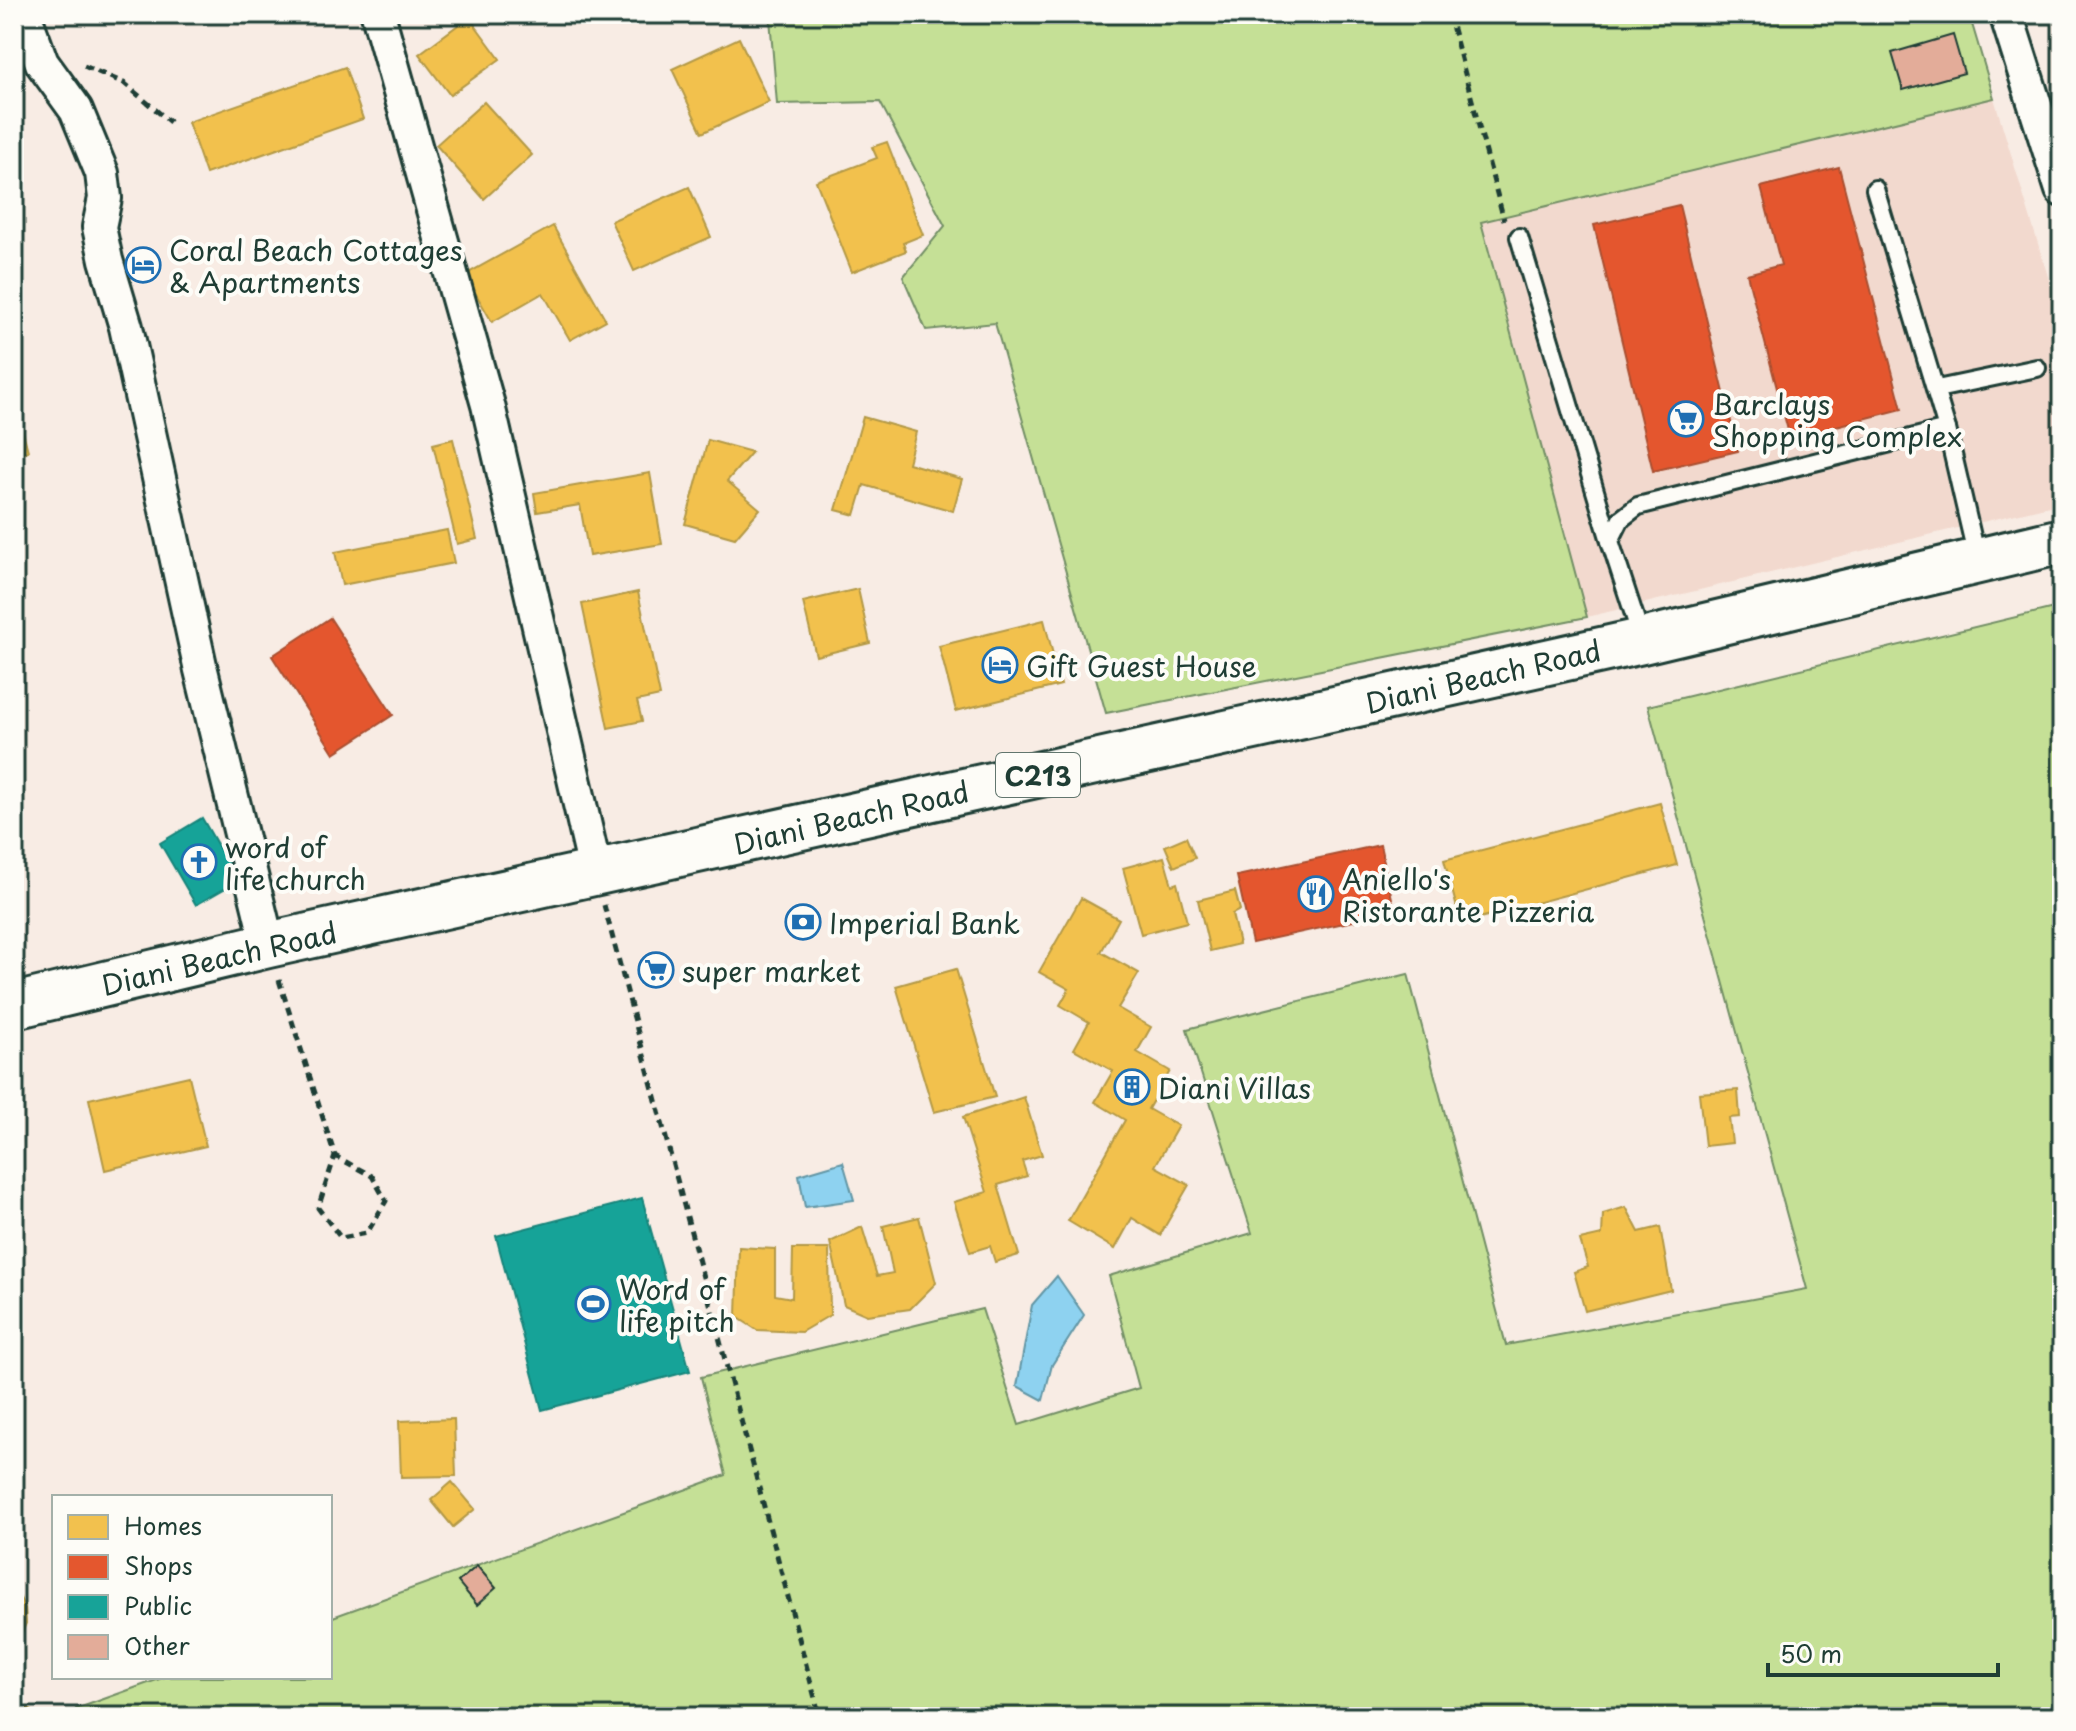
<svg xmlns="http://www.w3.org/2000/svg" width="2076" height="1731" font-family="'Playpen Sans',sans-serif">
  <rect width="100%" height="100%" fill="#f8ece4"/>
  <filter id="ink" filterUnits="userSpaceOnUse"><feTurbulence type="fractalNoise" baseFrequency=".0125" numOctaves="2"/><feDisplacementMap in="SourceGraphic" scale="16" xChannelSelector="R" yChannelSelector="G"/><feConvolveMatrix kernelMatrix="1 2 1 2 8 2 1 2 1" color-interpolation-filters="sRGB"/></filter>
  <g filter="url(#ink)">
    <!-- built -->
    <path fill="#f2d9ce" d="M1994,98L2062,323V503L1587,617L1481,222Z"/>
    <!-- green -->
    <g fill="#c5e096" stroke="#728e65" stroke-width="2">
      <path d="M776,14H1969L1994,98L1481,222L1587,617L1106,713L995,323L926,330L903,277L945,226L880,102L777,104L770,18Z"/>
      <path d="M2062,606V1717H78L76,1709L165,1677H330V1618L726,1475L701,1377L982,1309L1019,1425L1139,1388L1109,1276L1252,1233L1187,1029L1408,974L1506,1345L1807,1289L1648,706Z"/>
    </g>
    <!-- water -->
    <g fill="#8ed2f0" stroke="#6296a5" stroke-width="2">
      <path d="M843,1162L854,1200L805,1207L799,1175Z"/>
      <path d="M1057,1276L1084,1315L1052,1365L1043,1400L1017,1386L1032,1305Z"/>
    </g>
    <!-- homes -->
    <g fill="#f2c14e" stroke="#b39946" stroke-width="2">
      <path d="M469,17L500,59L450,95L419,54Z"/>
      <path d="M739,38L769,102L702,133L672,69Z"/>
      <path d="M345,67L363,119L206,174L188,122Z"/>
      <path d="M484,102L532,155L484,199L436,145Z"/>
      <path d="M887,142L923,235L903,243L906,251L852,272L816,181L877,158L872,147Z"/>
      <path d="M689,187L711,237L634,271L611,221Z"/>
      <path d="M553,226L606,320L570,340L543,293L492,322L465,275Z"/>
      <path d="M18,412L28,451L14,455V413Z"/>
      <path d="M863,417L916,432L908,463L962,479L953,511L864,485L855,515L836,510Z"/>
      <path d="M453,439L477,539L457,544L433,444Z"/>
      <path d="M708,440L752,452L727,481L760,509L735,538L685,524Z"/>
      <path d="M650,473L662,544L589,556L580,505L537,512L534,493Z"/>
      <path d="M447,530L454,563L342,585L335,552Z"/>
      <path d="M858,589L870,643L816,656L803,602Z"/>
      <path d="M638,592L660,696L637,701L642,721L608,728L582,604Z"/>
      <path d="M1044,620L1061,685L956,711L939,646Z"/>
      <path d="M1660,803L1677,865L1461,923L1444,860Z"/>
      <path d="M1186,837L1195,858L1174,867L1165,846Z"/>
      <path d="M1164,857L1172,885L1177,883L1187,922L1141,934L1123,868Z"/>
      <path d="M1235,891L1240,910L1232,914L1239,944L1210,951L1198,900Z"/>
      <path d="M1081,898L1119,919L1101,952L1139,973L1118,1008L1151,1027L1137,1052L1170,1071L1148,1109L1178,1126L1155,1166L1189,1185L1160,1235L1132,1218L1115,1249L1068,1221L1125,1120L1095,1102L1113,1071L1074,1049L1089,1022L1060,1005L1069,989L1039,972Z"/>
      <path d="M956,969L995,1097L934,1112L896,986Z"/>
      <path d="M189,1076L206,1146L105,1170L89,1099Z"/>
      <path d="M1738,1090L1740,1117L1729,1118L1732,1143L1705,1146L1699,1093Z"/>
      <path d="M1024,1097L1042,1155L1022,1161L1027,1176L998,1185L1019,1255L995,1262L990,1246L970,1252L954,1202L987,1192L963,1117Z"/>
      <path d="M1626,1207L1639,1232L1660,1227L1671,1290L1585,1311L1574,1272L1588,1267L1580,1240L1602,1235L1603,1214Z"/>
      <path d="M919,1217L936,1283L910,1309L867,1315L844,1305L830,1242L862,1227L877,1276L893,1273L883,1226Z"/>
      <path d="M739,1247L775,1249V1295L792,1298L793,1249H829L830,1315L801,1332L757,1330L737,1317Z"/>
      <path d="M454,1419L456,1476L401,1477L399,1421Z"/>
      <path d="M452,1482L475,1509L453,1527L431,1500Z"/>
      <path d="M14,1586L25,1608L26,1623L14,1651Z"/>
      <path d="M14,1705L29,1709L39,1717H14Z"/>
    </g>
    <!-- shops -->
    <g fill="#e4572e" stroke="#a94f30" stroke-width="2">
      <path d="M1839,167L1902,409L1790,438L1747,274L1781,265L1761,187Z"/>
      <path d="M1679,205L1738,451L1653,471L1594,225Z"/>
      <path d="M330,618L393,715L334,753L272,656Z"/>
      <path d="M1380,845L1395,912L1252,943L1237,876Z"/>
    </g>
    <!-- public -->
    <g fill="#17a398" stroke="#19847a" stroke-width="2">
      <path d="M202,818L238,881L196,905L160,843Z"/>
      <path d="M642,1198L690,1371L542,1410L496,1236Z"/>
    </g>
    <!-- building -->
    <g fill="#e3ac99" stroke="#1f3d34" stroke-width="2">
      <path d="M1953,35L1964,73L1903,90L1892,53Z"/>
      <path d="M477,1566L496,1588L477,1605L458,1582Z"/>
    </g>
    <g fill="none" stroke-linecap="round" stroke-linejoin="round">
      <defs>
        <g id="service">
          <path d="M1875,189L1947,429"/>
          <path d="M1519,237L1610,541"/>
          <path d="M1937,389L2037,368"/>
          <path d="M1642,639L1610,541L1621,519L1638,506L1947,429L1977,558"/>
        </g>
        <g id="minor">
          <path d="M24,14L42,63L76,110L102,173L105,198L99,227L106,260L126,327L201,670L268,945"/>
          <path d="M378,14L488,405L596,874"/>
          <path d="M2006,14L2062,190"/>
        </g>
        <path id="primary" d="M14,1006L268,945L1642,641L2062,541"/>
      </defs>
      <!-- service casing -->
      <use href="#service" stroke="#1f3d34" stroke-width="22"/>
      <!-- minor casing -->
      <use href="#minor" stroke="#1f3d34" stroke-width="38"/>
      <!-- primary casing -->
      <use href="#primary" stroke="#1f3d34" stroke-width="50"/>
      <!-- path -->
      <g stroke="#1f3d34" stroke-width="5" stroke-dasharray="8 6" stroke-linecap="butt">
        <path d="M1449,14L1504,220"/>
        <path d="M84,66L124,83L170,122"/>
        <path d="M604,905L820,1717"/>
        <path d="M279,980L335,1156L318,1208L341,1238L367,1233L386,1201L372,1176L335,1156"/>
      </g>
      <!-- service -->
      <use href="#service" stroke="#fdfcf7" stroke-width="16"/>
      <!-- minor -->
      <use href="#minor" stroke="#fdfcf7" stroke-width="32"/>
      <!-- primary -->
      <use href="#primary" stroke="#fdfcf7" stroke-width="44"/>
    </g>
  </g>
  <!-- icons -->
  <defs>
    <symbol id="hotel-ring" viewBox="-11 -11 22 22"><circle r="9.5" fill="#fdfcf7" stroke="#1f6fb2" stroke-width="1.5"/><path d="M-6-4.5h1.5V1H6V5H4.5V3h-9V5H-6ZM-4 0a1.8 1.8 0 1 1 3.6 0ZM.5 0V-2.5h3Q6-2.5 6 0Z" fill="#1f6fb2"/></symbol>
    <symbol id="supermarket-ring" viewBox="-11 -11 22 22"><circle r="9.5" fill="#fdfcf7" stroke="#1f6fb2" stroke-width="1.5"/><path d="M-6-5.5h2.5l.6 2H6L4.5 2H-2.5L-4.4-4H-6ZM-1.5 3.2a1.3 1.3 0 1 0 .1 0ZM3 3.2a1.3 1.3 0 1 0 .1 0Z" fill="#1f6fb2"/></symbol>
    <symbol id="church-ring" viewBox="-11 -11 22 22"><circle r="9.5" fill="#fdfcf7" stroke="#1f6fb2" stroke-width="1.5"/><path d="M-1.2-6h2.4v3.5h3.3v2.4h-3.3V6h-2.4V-.1h-3.3v-2.4h3.3Z" fill="#1f6fb2"/></symbol>
    <symbol id="restaurant-ring" viewBox="-11 -11 22 22"><circle r="9.5" fill="#fdfcf7" stroke="#1f6fb2" stroke-width="1.5"/><path d="M-5-6h1v4h1v-4h1v4h1v-4h1v5L-1.5 .5V6h-2V.5L-5-1ZM5-6V6H3V1.5H1.5Q1.5-4 5-6Z" fill="#1f6fb2"/></symbol>
    <symbol id="bank-ring" viewBox="-11 -11 22 22"><circle r="9.5" fill="#fdfcf7" stroke="#1f6fb2" stroke-width="1.5"/><path d="M-6-4H6V4H-6ZM0-2.3a2.3 2.3 0 1 0 0 4.6a2.3 2.3 0 1 0 0-4.6Z" fill="#1f6fb2"/></symbol>
    <symbol id="building-ring" viewBox="-11 -11 22 22"><circle r="9.5" fill="#fdfcf7" stroke="#1f6fb2" stroke-width="1.5"/><path d="M-4-6H4V6H1V3H-1V6H-4ZM-2.5-4.3h1.7v1.8h-1.7ZM.8-4.3h1.7v1.8H.8ZM-2.5-1h1.7V.8h-1.7ZM.8-1h1.7V.8H.8Z" fill="#1f6fb2"/></symbol>
    <symbol id="stadium-ring" viewBox="-11 -11 22 22"><circle r="9.5" fill="#fdfcf7" stroke="#1f6fb2" stroke-width="1.5"/><path d="M0-5a6.5 5 0 1 0 0 10a6.5 5 0 1 0 0-10ZM-3.5-1.8h7v3.6h-7Z" fill="#1f6fb2"/></symbol>
  </defs>
  <g fill-rule="evenodd">
    <use href="#hotel-ring" x="123" y="245" width="40" height="40"/>
    <use href="#supermarket-ring" x="1666" y="399" width="40" height="40"/>
    <use href="#hotel-ring" x="980" y="645" width="40" height="40"/>
    <use href="#church-ring" x="179" y="842" width="40" height="40"/>
    <use href="#restaurant-ring" x="1296" y="874" width="40" height="40"/>
    <use href="#bank-ring" x="783" y="902" width="40" height="40"/>
    <use href="#supermarket-ring" x="636" y="950" width="40" height="40"/>
    <use href="#building-ring" x="1112" y="1067" width="40" height="40"/>
    <use href="#stadium-ring" x="573" y="1284" width="40" height="40"/>
  </g>
  <g text-anchor="middle" dominant-baseline="central" stroke-width="8" stroke-linejoin="round" paint-order="stroke">
    <!-- shield labels -->
    <rect fill="#fdfcf7" stroke="#62766e" stroke-width="2" x="996" y="753" width="84" height="44" rx="6"/>
    <g font-size="26" font-weight="bold" fill="#1f3d34">
      <text x="1038" y="775">C213</text>
    </g>
    <!-- poi labels -->
    <g font-size="28" fill="#1f3d34" stroke="#fdfcf7" text-anchor="start">
      <text x="169" y="249">Coral Beach Cottages<tspan x="169" dy="32">&amp; Apartments</tspan></text>
      <text x="1712" y="403">Barclays<tspan x="1712" dy="32">Shopping Complex</tspan></text>
      <text x="1026" y="665">Gift Guest House</text>
      <text x="225" y="846">word of<tspan x="225" dy="32">life church</tspan></text>
      <text x="1342" y="878">Aniello's<tspan x="1342" dy="32">Ristorante Pizzeria</tspan></text>
      <text x="829" y="922">Imperial Bank</text>
      <text x="682" y="970">super market</text>
      <text x="1158" y="1087">Diani Villas</text>
      <text x="619" y="1288">Word of<tspan x="619" dy="32">life pitch</tspan></text>
    </g>
    <!-- street labels -->
    <g font-size="28" fill="#1f3d34" stroke="#fdfcf7">
      <text transform="translate(1483 676) rotate(-13)">Diani Beach Road</text>
      <text transform="translate(851 817) rotate(-13)">Diani Beach Road</text>
      <text transform="translate(219 958) rotate(-13)">Diani Beach Road</text>
    </g>
  </g>
  <!-- margin -->
  <rect width="2076" height="1731" fill="none" stroke="#fdfcf7" stroke-width="48"/>
  <rect x="24" y="24" width="2028" height="1683" fill="none" stroke="#1f3d34" stroke-width="3" filter="url(#ink)"/>
  <!-- legend -->
  <rect x="52" y="1495" width="280" height="184" fill="#fdfcf7" stroke="#a4b0a9" stroke-width="2"/>
  <rect x="68" y="1515" width="40" height="24" fill="#f2c14e" stroke="#a4b0a9" stroke-width="2"/>
  <text x="124" y="1535" font-size="24" fill="#1f3d34">Homes</text>
  <rect x="68" y="1555" width="40" height="24" fill="#e4572e" stroke="#a4b0a9" stroke-width="2"/>
  <text x="124" y="1575" font-size="24" fill="#1f3d34">Shops</text>
  <rect x="68" y="1595" width="40" height="24" fill="#17a398" stroke="#a4b0a9" stroke-width="2"/>
  <text x="124" y="1615" font-size="24" fill="#1f3d34">Public</text>
  <rect x="68" y="1635" width="40" height="24" fill="#e3ac99" stroke="#a4b0a9" stroke-width="2"/>
  <text x="124" y="1655" font-size="24" fill="#1f3d34">Other</text>
  <!-- scale -->
  <path d="M1768 1663v12h230v-12" fill="none" stroke="#1f3d34" stroke-width="4"/>
  <text x="1780" y="1663" font-size="24" fill="#1f3d34" stroke="#fdfcf7" stroke-width="6" paint-order="stroke">50 m</text>
</svg>
